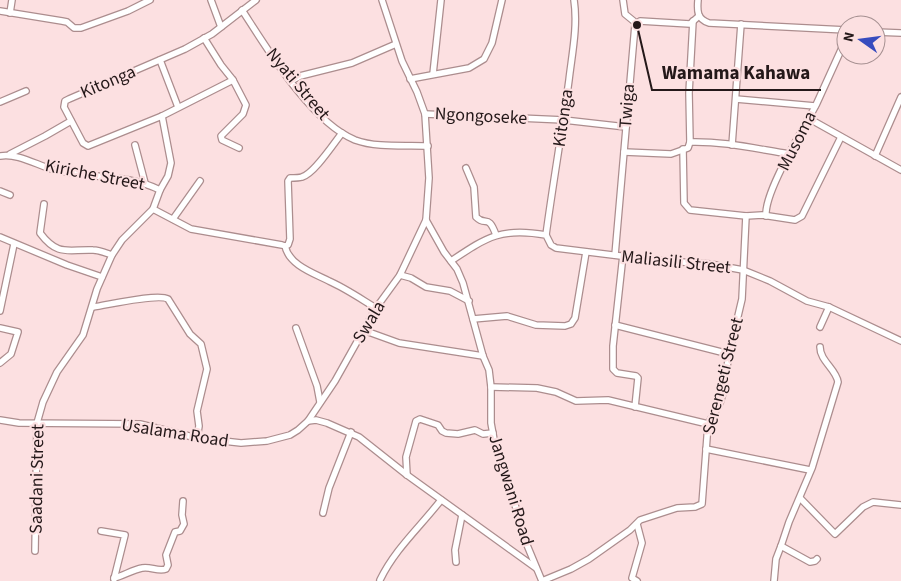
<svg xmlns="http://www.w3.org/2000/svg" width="901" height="581" font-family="'Source Sans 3',sans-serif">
  <rect width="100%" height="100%" fill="#fce0e1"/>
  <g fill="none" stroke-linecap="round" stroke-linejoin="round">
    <defs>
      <g id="minor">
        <path d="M211,0L221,27"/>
        <path d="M382,0L402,61L417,92L425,114L429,178L426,220L444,252L457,269L463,283L483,356L489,370L491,387V423L495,445L518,514L527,545L542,581"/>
        <path d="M623,0L625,14L636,23"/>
        <path d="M698,0C697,11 697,19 709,23L846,30"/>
        <path d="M242,10C268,50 311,122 355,140C377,148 404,145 428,146"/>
        <path d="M0,11L62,21L67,22L74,28H81L128,11L150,0"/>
        <path d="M10,13L12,0"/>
        <path d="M876,32L901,33"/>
        <path d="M204,38L221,65L233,80L246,105L243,114L221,136L222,140L239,148"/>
        <path d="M160,60L178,107"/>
        <path d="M433,74L441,0"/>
        <path d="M410,79L469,68L484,59L492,43L502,0"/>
        <path d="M233,80L162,116L88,146L83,143L64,107L65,101L69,99L185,49L212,34L256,0"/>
        <path d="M291,81L300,76L352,63L396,44"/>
        <path d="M736,99L815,106"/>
        <path d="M0,102L26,91"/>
        <path d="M425,114L564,120L626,127"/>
        <path d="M808,118L901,170"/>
        <path d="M690,142C723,141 757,149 790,154"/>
        <path d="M135,145L145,183"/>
        <path d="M732,145L741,24"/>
        <path d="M683,149L684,203L690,210L746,216L762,215L795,220L802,216L841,137"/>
        <path d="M624,152L671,154L688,148L690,142L689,93L693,21"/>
        <path d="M10,154L45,136L71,121"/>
        <path d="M0,156C17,153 35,164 51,169C87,179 126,173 160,190"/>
        <path d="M875,156L901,97"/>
        <path d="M466,168L474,187L476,217C486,227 488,213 496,235"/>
        <path d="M0,191L10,195"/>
        <path d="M44,204L40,233C58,257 68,249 93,250C99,250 106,253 112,255"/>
        <path d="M153,209L191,229L282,245L285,246C289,265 313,273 329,281C345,288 361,299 376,308"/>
        <path d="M766,216C764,192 803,130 816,105C826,83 836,61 846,39"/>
        <path d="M173,219L200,181"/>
        <path d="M546,235C553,183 562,132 569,80C572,54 578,26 574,0"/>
        <path d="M0,237L67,265L102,277"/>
        <path d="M285,246L288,245L290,239L288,181L290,178C294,178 299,178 302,177C314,174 334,143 342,133"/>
        <path d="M615,255L635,25L640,21L690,24L699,16"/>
        <path d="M623,255L613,346V369L617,373L636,376L638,378L635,407"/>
        <path d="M451,261C487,237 501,227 546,235L551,245L556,248L653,260L710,264L743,270L770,281L807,301L829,307L901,341"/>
        <path d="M400,275L411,278L426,287L450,291L469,301"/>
        <path d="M93,307C108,305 158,293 168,299L190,334L201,344L207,369L197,411L199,426L197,438"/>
        <path d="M0,311L14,244"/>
        <path d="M473,319L507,316L536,325L565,326L571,324L575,318L586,252"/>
        <path d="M615,325L729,354"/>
        <path d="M820,327L829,307"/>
        <path d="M0,328L18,332L11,354L0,363"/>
        <path d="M296,328L317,386L320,402"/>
        <path d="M363,330L399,343L483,356"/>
        <path d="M491,387L537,388L556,392L576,401L608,400L708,424"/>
        <path d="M0,420L19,423L140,424L197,438L241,443L267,441L290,435L298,430L308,421L316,420L327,423L359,437L407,475L536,568"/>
        <path d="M308,421L335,381L376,308L400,275L426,220"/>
        <path d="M706,449L810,470"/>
        <path d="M407,475L406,457L416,421L420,419L438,425L442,431L446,433L458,434L475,430L483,434L493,433"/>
        <path d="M800,498L835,534L863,507L873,502L901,505"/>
        <path d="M323,513L329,488L351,432"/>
        <path d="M101,531L125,535L114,579"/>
        <path d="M781,546L810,562L815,561L817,559"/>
        <path d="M35,551L37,423L43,402L57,372L83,335L97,289L112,255L122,240L153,209L160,190L168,176L171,163L162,116"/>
        <path d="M456,562L455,550L462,515"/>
        <path d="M114,578C123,576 132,570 142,568C150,566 158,572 166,569L168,565L166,555L175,532L180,531L184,524L182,515L183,501"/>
        <path d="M380,580C395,549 420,527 441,500"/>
        <path d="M542,581L571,569L589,559L630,530L640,520L677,508L695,507L702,504L708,424L720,403L723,393L729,354L742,299L746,216"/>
        <path d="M637,581L632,578L642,543L637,524"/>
        <path d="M774,581L776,559L781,546L789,522L812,468L838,382C836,369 820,361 820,347"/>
      </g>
    </defs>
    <!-- minor casing -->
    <use href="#minor" stroke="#ac8d8e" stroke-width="8"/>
    <!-- minor -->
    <use href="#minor" stroke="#fff" stroke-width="5.5"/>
  </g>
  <g text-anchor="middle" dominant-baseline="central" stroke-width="4.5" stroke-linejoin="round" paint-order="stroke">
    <!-- street labels -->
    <g font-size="18" fill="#241819" stroke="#fce0e1">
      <text transform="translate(108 82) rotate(-23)">Kitonga</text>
      <text transform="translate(298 84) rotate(50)">Nyati Street</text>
      <text transform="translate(627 106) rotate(-86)">Twiga</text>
      <text transform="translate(481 116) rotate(3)">Ngongoseke</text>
      <text transform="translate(563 118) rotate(-82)">Kitonga</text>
      <text transform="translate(797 141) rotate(-63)">Musoma</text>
      <text transform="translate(95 175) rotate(11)">Kiriche Street</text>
      <text transform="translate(676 262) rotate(6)">Maliasili Street</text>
      <text transform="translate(369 322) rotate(-59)">Swala</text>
      <text transform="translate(723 376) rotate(-76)">Serengeti Street</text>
      <text transform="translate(175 433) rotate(9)">Usalama Road</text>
      <text transform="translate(37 479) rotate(-89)">Saadani Street</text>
      <text transform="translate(511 490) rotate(73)">Jangwani Road</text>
    </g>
  </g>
  <!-- callouts -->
  <path fill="none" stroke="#241819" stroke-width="2" d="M637 25L652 90H821"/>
  <circle fill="#241819" stroke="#fce0e1" stroke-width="2" cx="637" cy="25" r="5"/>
  <g font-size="19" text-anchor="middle" font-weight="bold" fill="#241819" stroke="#fce0e1" stroke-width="4.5" stroke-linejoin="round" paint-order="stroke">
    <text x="736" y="79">Wamama Kahawa</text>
  </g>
  <!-- north arrow -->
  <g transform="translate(861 40) rotate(284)"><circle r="24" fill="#fce0e1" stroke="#a69091"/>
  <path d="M0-4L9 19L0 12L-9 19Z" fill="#374cbe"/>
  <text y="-8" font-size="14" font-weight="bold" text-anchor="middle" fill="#241819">N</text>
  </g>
</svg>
